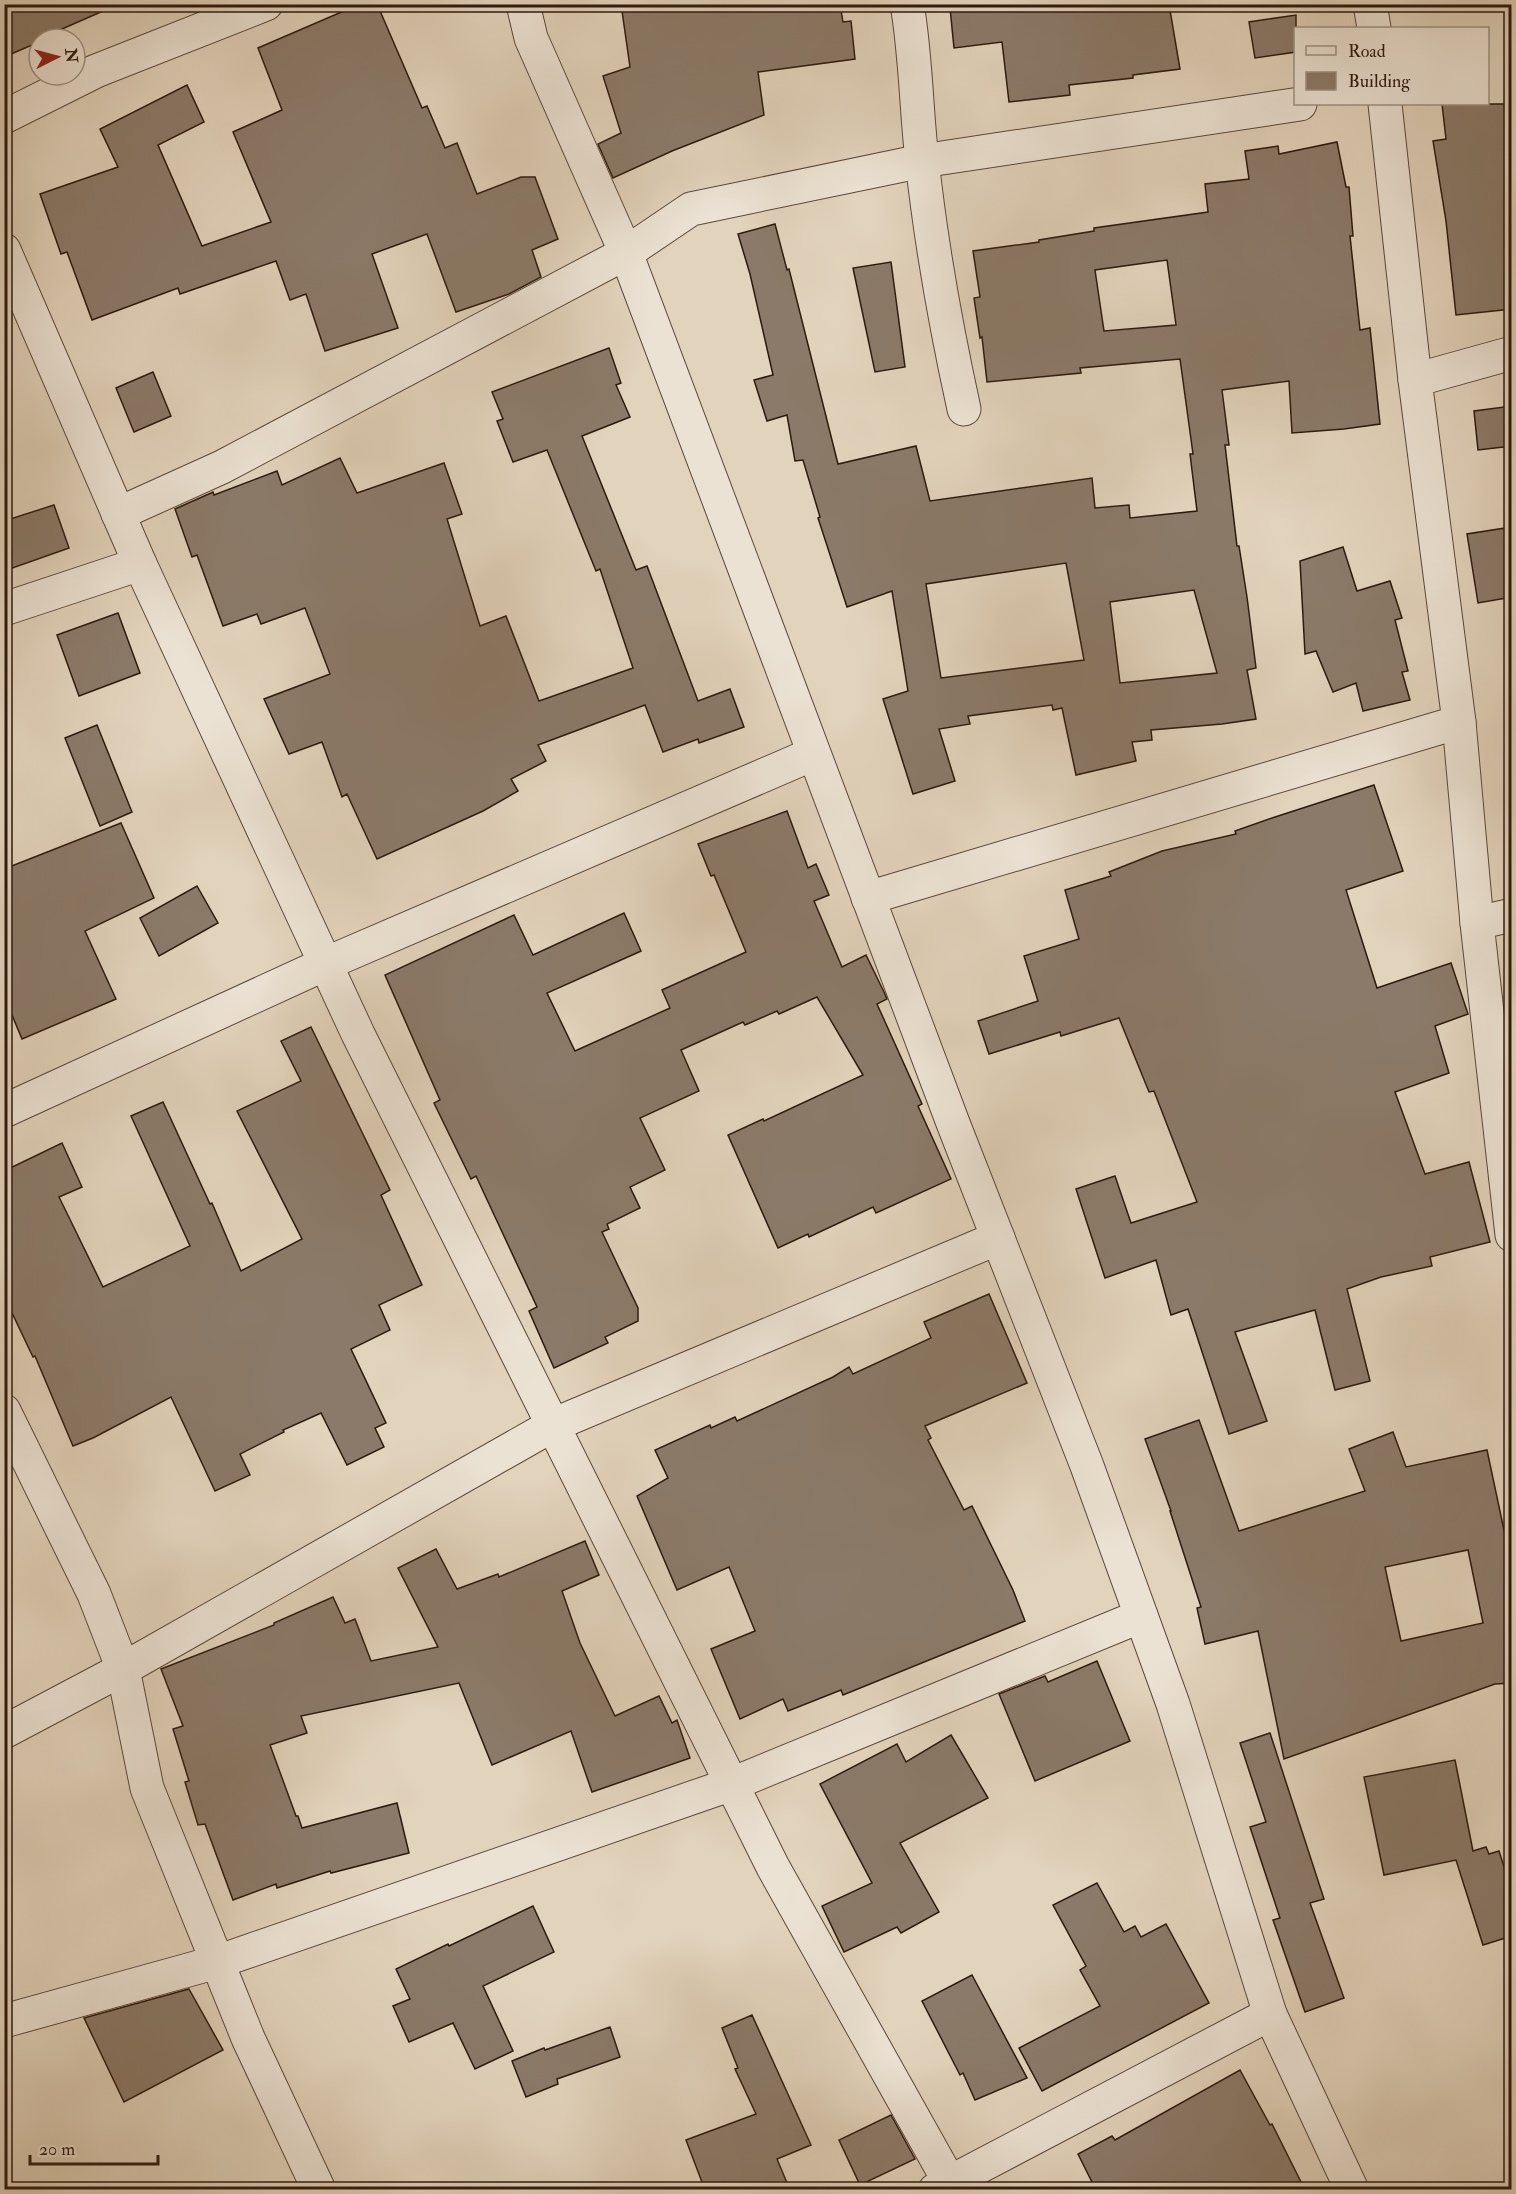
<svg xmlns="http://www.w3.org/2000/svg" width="1516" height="2194" font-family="'IM FELL Double Pica',serif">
  <rect width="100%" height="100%" fill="#e2d3bc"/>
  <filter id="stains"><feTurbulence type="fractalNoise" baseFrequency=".00333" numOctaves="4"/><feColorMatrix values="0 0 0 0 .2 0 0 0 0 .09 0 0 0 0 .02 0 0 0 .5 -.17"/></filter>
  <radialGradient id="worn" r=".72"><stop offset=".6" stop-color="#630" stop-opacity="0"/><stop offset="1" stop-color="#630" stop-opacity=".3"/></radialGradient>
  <!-- building -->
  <g fill="#8b7a69" stroke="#2c1a0f" stroke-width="1.5" fill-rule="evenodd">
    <path d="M4,4H119L46,36L47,39H39V42L4,57Z"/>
    <path d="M360,4H377L422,108L427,106L445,148L457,143L477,194L521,177H535L558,239L532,250L541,277L509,294L456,312L427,234L372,254L398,328L325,351L306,294L290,300L276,261L180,294L178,288L92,320L67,252L61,254L40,194L118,167L100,129L187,85L204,122L158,145L202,246L271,222L233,132L282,110L258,48Z"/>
    <path d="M621,4H840L843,22L851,21L855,59L758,72L764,115L672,151L613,178L598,144L621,133L603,76L630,67Z"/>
    <path d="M977,4H1169L1180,69L1133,75V78L1069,85L1070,95L1009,102L1002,42L954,48L950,8Z"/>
    <path d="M1296,15V52L1255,58L1249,22Z"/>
    <path d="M1442,104H1512V309L1456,315L1446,221L1433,141L1446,139Z"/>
    <path d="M1337,142L1346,187H1349L1353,236H1350L1360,330L1370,328L1380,424L1344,429L1292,433L1289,381L1222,390L1229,445H1225L1237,546H1239L1247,597L1256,668L1247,670L1256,719L1222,724L1151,730L1152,740L1132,742L1136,761L1076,775L1062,708L1053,710L1052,705L968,716L970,724L939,729L955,781L913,794L883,699L908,691L892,591L847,607L818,518L820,517L803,460L795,461L787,415L767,421L754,380L773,375L750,274L738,234L775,224L787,270L789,269L838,464L916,446L930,501L1092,478L1095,508L1129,505L1130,518L1197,511L1190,454H1193L1180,359L1080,368L1081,373L987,382L982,337L980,338L974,298L980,297L973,251L1039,242V240L1094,231V228L1208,212L1205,184L1249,179L1245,151L1278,146L1279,154ZM1167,260L1176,325L1104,331L1095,270ZM1066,563L1084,660L941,678L926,584ZM1194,590L1217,673L1120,683L1110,602Z"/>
    <path d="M891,262L905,367L875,372L853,268Z"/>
    <path d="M609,348L621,383L616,385L630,417L582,436L636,570L647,566L698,701L730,689L744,727L699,743L698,739L663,752L645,705L538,745L546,761L511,779L518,791L483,811L377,859L347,794L342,797L322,742L289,754L264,699L330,674L305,608L261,624L257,614L223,626L197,555L192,557L175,509L211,493L213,492L214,495L277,471L282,485L340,458L357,493L444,463L462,514L447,519L480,626L506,616L539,701L633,668L600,569L596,571L547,450L513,462L497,421L503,419L492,392Z"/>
    <path d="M153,372L171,416L134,432L116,388Z"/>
    <path d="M1512,406V446L1478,450L1474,411Z"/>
    <path d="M54,505L69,548L4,571V521Z"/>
    <path d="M1512,527V597L1478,603L1467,534Z"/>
    <path d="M1343,547L1357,591L1390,581L1402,618L1395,620L1408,671L1402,672L1410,700L1363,711L1356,683L1333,692L1316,651L1305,654L1300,561Z"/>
    <path d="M118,613L140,673L79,696L57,635Z"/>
    <path d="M97,725L132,812L100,826L65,738Z"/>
    <path d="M1374,785L1403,871L1346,890L1377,988L1451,963L1468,1014L1435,1026L1449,1073L1395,1092L1425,1174L1469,1162L1490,1242L1430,1257L1432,1266L1381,1277L1347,1289L1370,1381L1335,1390L1315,1310L1235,1332L1267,1421L1229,1434L1188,1309L1171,1315L1156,1260L1105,1278L1076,1189L1115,1176L1131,1223L1197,1202L1154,1091L1149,1092L1119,1018L1061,1036L1060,1032L989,1054L978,1021L1038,1001L1024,956L1079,939L1065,890L1111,876L1109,872L1162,851L1236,834L1235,831L1272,818Z"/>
    <path d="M787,811L808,868L816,864L829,895L814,901L842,967L866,955L884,992L887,999L877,1004L922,1104L918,1106L951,1179L876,1213L873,1207L809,1237L808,1234L778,1248L728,1135L763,1119L764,1121L863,1075L817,997L779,1014L777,1011L745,1025L743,1022L681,1050L699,1091L640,1118L665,1170L630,1187L640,1208L607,1224L609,1229L602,1232L638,1308V1321L605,1337L608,1343L554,1368L529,1311L537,1307L476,1176L471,1179L434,1103L440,1100L385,975L514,915L533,955L624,913L641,951L547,993L575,1051L670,1008L662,990L746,952L714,875L711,876L698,844Z"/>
    <path d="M121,823L154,898L85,931L116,999L22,1039L4,996V869Z"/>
    <path d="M197,886L218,923L159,956L140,918Z"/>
    <path d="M311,1027L390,1190L381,1195L422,1285L379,1305L390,1330L351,1349L386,1423L375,1428L384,1447L347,1465L321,1413L283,1430L284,1432L240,1454L250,1475L215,1491L171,1397L93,1438L73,1446L35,1356L33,1357L4,1296V1171L62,1143L82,1187L59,1197L103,1287L190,1246L131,1116L163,1102L210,1204L212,1203L241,1271L302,1239L237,1111L301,1081L281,1041Z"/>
    <path d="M989,1294L1027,1383L925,1426L931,1438L928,1440L964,1510L972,1506L1013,1590L1025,1621L843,1695L841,1690L788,1711L783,1699L740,1719L711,1649L755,1631L729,1567L677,1590L637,1496L668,1478L655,1450L710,1425L711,1428L735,1417L737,1421L833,1377L849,1367L853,1374L931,1338L924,1322Z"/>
    <path d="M1199,1420L1239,1531L1365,1491L1349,1449L1393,1432L1406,1467L1487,1450L1512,1568V1683L1495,1684L1284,1759L1258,1631L1205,1644L1197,1608L1201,1607L1170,1511H1171L1145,1439ZM1468,1550L1483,1623L1401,1641L1385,1567Z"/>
    <path d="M585,1541L599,1575L562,1591L580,1643L615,1716L659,1696L672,1723L677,1720L690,1758L592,1792L571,1731L492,1765L459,1683L301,1716L307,1733L270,1745L296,1816H298L302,1828L397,1803L409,1853L331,1873L330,1871L277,1888L276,1884L233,1900L205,1824L198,1825L185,1782L189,1781L173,1729L183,1726L161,1669L274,1625V1623L333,1597L345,1623L355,1619L371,1661L438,1647L398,1568L436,1549L457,1589L498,1574L499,1577Z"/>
    <path d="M1097,1661L1130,1741L1035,1781L999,1694L1045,1676L1048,1682Z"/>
    <path d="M1270,1733L1324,1899L1310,1903L1344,1998L1305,2012L1273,1920L1280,1918L1250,1827L1266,1822L1240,1743Z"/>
    <path d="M951,1735L988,1798L900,1843L939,1912L901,1933L897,1927L844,1952L822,1906L872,1883L820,1784L897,1744L906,1762Z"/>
    <path d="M1455,1760L1473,1851L1486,1847L1489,1854L1499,1851L1512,1892V1936L1483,1945L1456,1860L1384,1875L1364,1777Z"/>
    <path d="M1097,1883L1124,1932L1135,1926L1141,1937L1166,1924L1209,2003L1042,2091L1019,2048L1100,2006L1080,1970L1086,1966L1053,1905Z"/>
    <path d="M533,1906L554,1952L483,1986L513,2051L475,2069L453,2023L409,2042L393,2006L410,1999L396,1969L448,1944L449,1946Z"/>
    <path d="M972,1975L1027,2078L975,2100L963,2073L960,2075L922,2001Z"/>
    <path d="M189,1989L223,2050L124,2102L84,2018Z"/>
    <path d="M752,2015L811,2145L777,2159L790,2190H705L686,2140L756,2114L735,2069L738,2068L722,2028Z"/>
    <path d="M610,2027L620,2057L557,2079L558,2084L526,2097L512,2061L544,2048L545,2050Z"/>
    <path d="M1240,2070L1270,2125L1272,2124L1305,2190H1096L1078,2154L1112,2136L1115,2140Z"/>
    <path d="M891,2115L915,2159L860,2185L839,2140Z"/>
  </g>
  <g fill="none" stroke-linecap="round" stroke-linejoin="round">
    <defs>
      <g id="minor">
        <path d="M523,4L531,38L626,253L953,1123L1087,1466L1173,1704L1270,2014L1352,2190"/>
        <path d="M907,4C916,56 916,108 922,160C931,244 946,327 964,409"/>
        <path d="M1370,4L1374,28"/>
        <path d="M1385,104L1415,380L1459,722L1477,923L1512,1235"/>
        <path d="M4,117L96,71L266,4"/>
        <path d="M4,250L140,564L358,1034L773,1867L950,2183"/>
        <path d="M1415,380L1512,353"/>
        <path d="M118,514L222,467L626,253L691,209L922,161L1300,104"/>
        <path d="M4,609L140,564"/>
        <path d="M868,898L1459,722"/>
        <path d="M1477,923L1512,915"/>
        <path d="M4,1111L325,964L813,754"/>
        <path d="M4,1411L94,1594L123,1669L147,1788L248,2038L319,2190"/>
        <path d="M4,1732L123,1669L553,1425L998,1238"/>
        <path d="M4,2021L217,1962L732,1784L1141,1616"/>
        <path d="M935,2190L1270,2014"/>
      </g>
    </defs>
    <!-- minor casing -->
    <use href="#minor" stroke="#5a483a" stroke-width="35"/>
    <!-- minor -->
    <use href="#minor" stroke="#ece2d3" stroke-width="33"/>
  </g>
  <!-- margin -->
  <rect width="1516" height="2194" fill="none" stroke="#e2d3bc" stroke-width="24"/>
  <rect x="6" y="6" width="1504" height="2182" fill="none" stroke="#2c1a0f" stroke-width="3"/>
  <rect x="12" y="12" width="1492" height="2170" fill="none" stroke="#2c1a0f" stroke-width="1.5"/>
  <!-- legend -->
  <rect x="1294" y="27" width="195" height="78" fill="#ece2d3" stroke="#9f9285" stroke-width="1.5"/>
  <rect x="1306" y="46" width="30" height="9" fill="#ece2d3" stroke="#9f9285" stroke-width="1.5"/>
  <text x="1348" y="57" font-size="18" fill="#2c1a0f">Road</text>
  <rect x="1306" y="72" width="30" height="18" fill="#8b7a69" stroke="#9f9285" stroke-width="1.5"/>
  <text x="1348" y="87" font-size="18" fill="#2c1a0f">Building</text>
  <!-- north arrow -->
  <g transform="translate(57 57) rotate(84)"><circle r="28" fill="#ece2d3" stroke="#9f9285" stroke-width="1.5"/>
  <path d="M0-4.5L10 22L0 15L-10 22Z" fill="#8f2418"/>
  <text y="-9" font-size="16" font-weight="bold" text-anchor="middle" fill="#2c1a0f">N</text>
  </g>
  <!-- scale -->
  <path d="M30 2155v9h128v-9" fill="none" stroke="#2c1a0f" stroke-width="3"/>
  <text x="39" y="2155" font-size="18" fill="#2c1a0f" stroke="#ece2d3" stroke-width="4.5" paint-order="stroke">20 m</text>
  <rect width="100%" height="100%" filter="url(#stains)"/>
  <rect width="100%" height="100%" fill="url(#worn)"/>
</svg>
